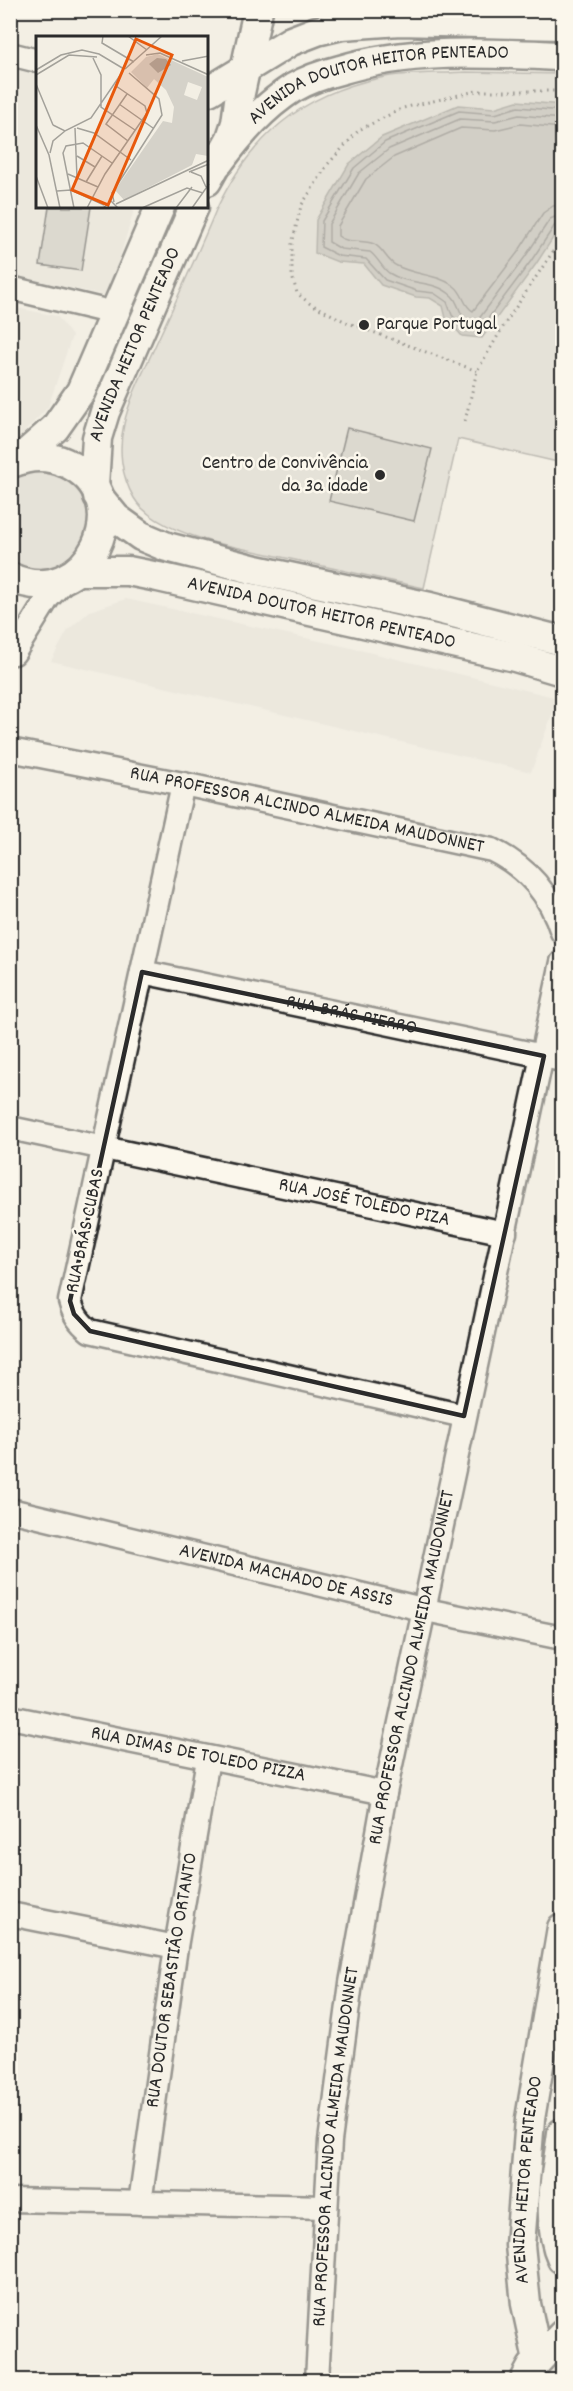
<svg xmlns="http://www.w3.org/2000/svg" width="573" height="2391" font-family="Dekko,sans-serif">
  <rect width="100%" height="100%" fill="#f3efe4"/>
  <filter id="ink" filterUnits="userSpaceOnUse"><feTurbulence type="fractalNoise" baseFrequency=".0167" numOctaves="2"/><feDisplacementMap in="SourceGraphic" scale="12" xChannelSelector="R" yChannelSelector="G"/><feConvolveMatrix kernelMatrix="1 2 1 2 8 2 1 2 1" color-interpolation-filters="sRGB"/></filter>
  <g filter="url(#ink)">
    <!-- built -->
    <g fill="#e4e0d6">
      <path d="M10,68L37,75L38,207H135L108,296L11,275Z"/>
      <path d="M11,307L57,316L72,336L48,407L11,446Z"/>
      <path d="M126,599L347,647L558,698L531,772L51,661L68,630L90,611Z"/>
    </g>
    <!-- green -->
    <g fill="#d5d2c9" stroke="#807e7a" stroke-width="1.5">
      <path d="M467,72L562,74V463L458,439L424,588L212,542C187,534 149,523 134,498C121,476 118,449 124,424C130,396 145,369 156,344C177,299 197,255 216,210C250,138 301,94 380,78C407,72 439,74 467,72Z"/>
      <path d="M44,471C128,494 80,599 11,562L10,480L27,472Z"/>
      <path d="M562,2348V2380H536Z"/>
    </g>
    <!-- water -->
    <path fill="#aca9a2" stroke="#787772" stroke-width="1.5" d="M517,101L562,105V224L536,264L482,338L462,336L446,318L443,306L430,298L416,297L381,285L364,264L338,262L315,253L316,220L349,164L382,137L458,105L494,108Z"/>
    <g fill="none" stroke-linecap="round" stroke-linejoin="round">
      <!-- shore -->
      <g stroke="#5f5d5b" stroke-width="1.5">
        <path d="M562,111L518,107L495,114L459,111L385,142L354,168L322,221L321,247L339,256L366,259L385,280L417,291L434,293L447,302L452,315L465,330L478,332L531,261L555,225L562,222"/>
        <path d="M562,119L519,115L495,121L460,119L389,149L359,173L329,224V242L341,249L370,252C378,258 382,268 389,273C409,286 434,279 452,296C461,305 459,322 475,324L525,257L550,219L562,214"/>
        <path d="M562,128L520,124L495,130L461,128L394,157L366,179L338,226V236C347,244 363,239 374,244C384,249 387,262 397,266C417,276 435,273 454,286C464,293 463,306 473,311L518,252L543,213L553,206L562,205"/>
      </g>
    </g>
    <!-- building -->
    <g fill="#c0beb6" stroke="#2b2b2b" stroke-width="1.5">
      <path d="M49,207H91L81,271L40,265Z"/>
      <path d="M347,428L432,449L414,521L329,501Z"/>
    </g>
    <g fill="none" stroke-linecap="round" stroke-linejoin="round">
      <defs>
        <g id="minor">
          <path d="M10,54L38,61"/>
          <path d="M10,288L114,313"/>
          <path d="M14,653L48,598L67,578"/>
          <path id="s1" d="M10,750L183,784L492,850C528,868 550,894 562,932"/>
          <path d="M183,784L70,1301C74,1315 79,1322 90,1331L464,1416"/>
          <path id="s2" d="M142,972L562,1060"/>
          <path id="s3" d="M10,1128L505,1233"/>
          <path id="s4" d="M10,1510L426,1610L562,1638"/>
          <path id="s5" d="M10,1717L385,1793"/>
          <path d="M10,1914L176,1947"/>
          <path d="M10,2200L326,2207"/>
          <path id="s6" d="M140,2203L176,1947L208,1759"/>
          <path id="s7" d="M317,2380L330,2141L351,1983L385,1793L562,962"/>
        </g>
        <g id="major">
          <path d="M209,91L291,41L317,31L342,25L400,21L562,25"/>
          <path id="s8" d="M219,162C240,134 263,107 293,88C307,80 324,74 340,70C411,48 488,53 562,56"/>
          <path d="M207,181L231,138L236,123L240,93L258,10"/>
          <path d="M19,460L55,428L81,391L160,207"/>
          <path id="s9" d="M94,485L97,438L105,412L194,207"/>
          <path d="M98,496L116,518L141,536L167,547L256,570L430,607L562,641"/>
          <path id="s10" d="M78,571H128L158,577L515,657L562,671"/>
          <path d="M10,577C87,614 143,497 66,463C49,455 30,455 12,463"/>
          <path d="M562,2133C557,2174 544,2220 562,2259"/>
          <path id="s11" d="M538,2360L526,2304L520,2245L530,2119L562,1928"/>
          <path d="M525,2380L532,2367L562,2335"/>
        </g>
      </defs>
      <!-- minor casing -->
      <use href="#minor" stroke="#2b2b2b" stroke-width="27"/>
      <!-- major casing -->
      <use href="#major" stroke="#2b2b2b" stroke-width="33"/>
      <!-- path -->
      <g stroke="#2b2b2b" stroke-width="3" stroke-dasharray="1.5 4.5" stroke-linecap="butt">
        <path d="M477,371L346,322L309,303L297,293L292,276V244L301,206L328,164L359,130L403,108L476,91H562"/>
        <path d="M465,421L477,371L506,322L562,238"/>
      </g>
      <!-- minor -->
      <use href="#minor" stroke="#fbf7ec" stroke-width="22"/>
      <!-- major -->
      <use href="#major" stroke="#fbf7ec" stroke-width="28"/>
    </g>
  </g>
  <!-- marked area -->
  <path d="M0 0H573V2391H0ZM142,972L544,1056L464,1416L90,1331L74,1314L70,1301Z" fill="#f3efe4" fill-opacity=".55" fill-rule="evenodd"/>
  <path fill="none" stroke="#2b2b2b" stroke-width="4.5" stroke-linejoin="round" d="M142,972L544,1056L464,1416L90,1331L74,1314L70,1301Z"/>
  <!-- markers -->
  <g fill="#2b2b2b" stroke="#fbf7ec" stroke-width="2">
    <circle cx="364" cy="325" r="6"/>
    <circle cx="380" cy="475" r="6"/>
  </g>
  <g text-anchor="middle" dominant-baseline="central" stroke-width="5" stroke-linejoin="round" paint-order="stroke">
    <!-- street labels -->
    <g font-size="20" fill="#2b2b2b" stroke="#fbf7ec">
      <text stroke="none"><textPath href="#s8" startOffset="189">AVENIDA DOUTOR HEITOR PENTEADO</textPath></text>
      <text stroke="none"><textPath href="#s9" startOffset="148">AVENIDA HEITOR PENTEADO</textPath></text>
      <text stroke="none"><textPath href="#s10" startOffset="248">AVENIDA DOUTOR HEITOR PENTEADO</textPath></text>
      <text stroke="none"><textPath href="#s1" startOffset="303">RUA PROFESSOR ALCINDO ALMEIDA MAUDONNET</textPath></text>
      <text stroke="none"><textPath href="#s2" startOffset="214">RUA BRÁS PIERRO</textPath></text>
      <text stroke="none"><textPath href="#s3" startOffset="362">RUA JOSÉ TOLEDO PIZA</textPath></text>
      <text transform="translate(86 1231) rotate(-78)">RUA BRÁS CUBAS</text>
      <text stroke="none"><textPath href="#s4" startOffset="284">AVENIDA MACHADO DE ASSIS</textPath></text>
      <text stroke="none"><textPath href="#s7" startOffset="720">RUA PROFESSOR ALCINDO ALMEIDA MAUDONNET</textPath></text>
      <text stroke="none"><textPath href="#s5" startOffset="192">RUA DIMAS DE TOLEDO PIZZA</textPath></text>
      <text stroke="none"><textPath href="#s6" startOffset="225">RUA DOUTOR SEBASTIÃO ORTANTO</textPath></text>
      <text stroke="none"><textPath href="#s7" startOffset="234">RUA PROFESSOR ALCINDO ALMEIDA MAUDONNET</textPath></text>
      <text stroke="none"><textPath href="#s11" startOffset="182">AVENIDA HEITOR PENTEADO</textPath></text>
    </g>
    <!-- poi labels -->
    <g font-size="20" fill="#2b2b2b" stroke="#fbf7ec" text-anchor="start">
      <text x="376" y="325">Parque Portugal</text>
      <text x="368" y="464" text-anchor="end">Centro de Convivência<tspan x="368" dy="23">da 3a idade</tspan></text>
    </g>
  </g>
  <!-- overview -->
  <g transform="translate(36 36)">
    <rect width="172" height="172" fill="#f3efe4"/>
    <path d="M122,18L172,41V120L160,118L156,129L88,164L79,154L127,85L136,87L138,71L130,54L118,43L111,52L95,36L110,21ZM152,46L166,51L161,64L148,59Z" fill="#d5d2c9" fill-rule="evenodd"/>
    <path d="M121,22L130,23L135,29L122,37L113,28Z" fill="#aca9a2"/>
    <path fill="none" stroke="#a3a19a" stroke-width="1.5" d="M67,0L66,7L98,26M92,0L111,14M110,19L124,17L173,39M57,22L65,39V71L99,94M146,25L173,20M89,33L126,0M0,34L25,19L46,14L63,18L88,33M0,39L33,19L61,21M0,48L17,89M91,58L70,88L92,105M83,68L117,92M0,89L13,119L24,172M17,89L29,95L55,82L85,38M39,92L41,142M41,92L58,97L95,124M14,117L17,105L29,95M41,120L59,131M153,136L173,128M155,136L165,140L170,151M32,138L62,151M0,140L12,172M50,146L66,120M21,155L35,154L68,169M78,166L76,157L126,79L123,63L93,37M80,168L173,124M38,172L27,117L30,110L47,107L76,127M51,172L69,138L111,77L109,70L80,50M67,172L75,165L82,172M106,172L151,152L167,157M140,172L156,151M156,172L173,148"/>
    <path fill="#e8590c" fill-opacity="0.15" stroke="#e8590c" stroke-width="3" d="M100,3L136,19L72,169L36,154Z"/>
    <rect width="172" height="172" fill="none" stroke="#2b2b2b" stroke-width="3"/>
  </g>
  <!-- margin -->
  <rect width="573" height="2391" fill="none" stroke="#fbf7ec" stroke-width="36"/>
  <rect x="18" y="18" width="537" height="2355" fill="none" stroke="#2b2b2b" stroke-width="2" filter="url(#ink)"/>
</svg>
